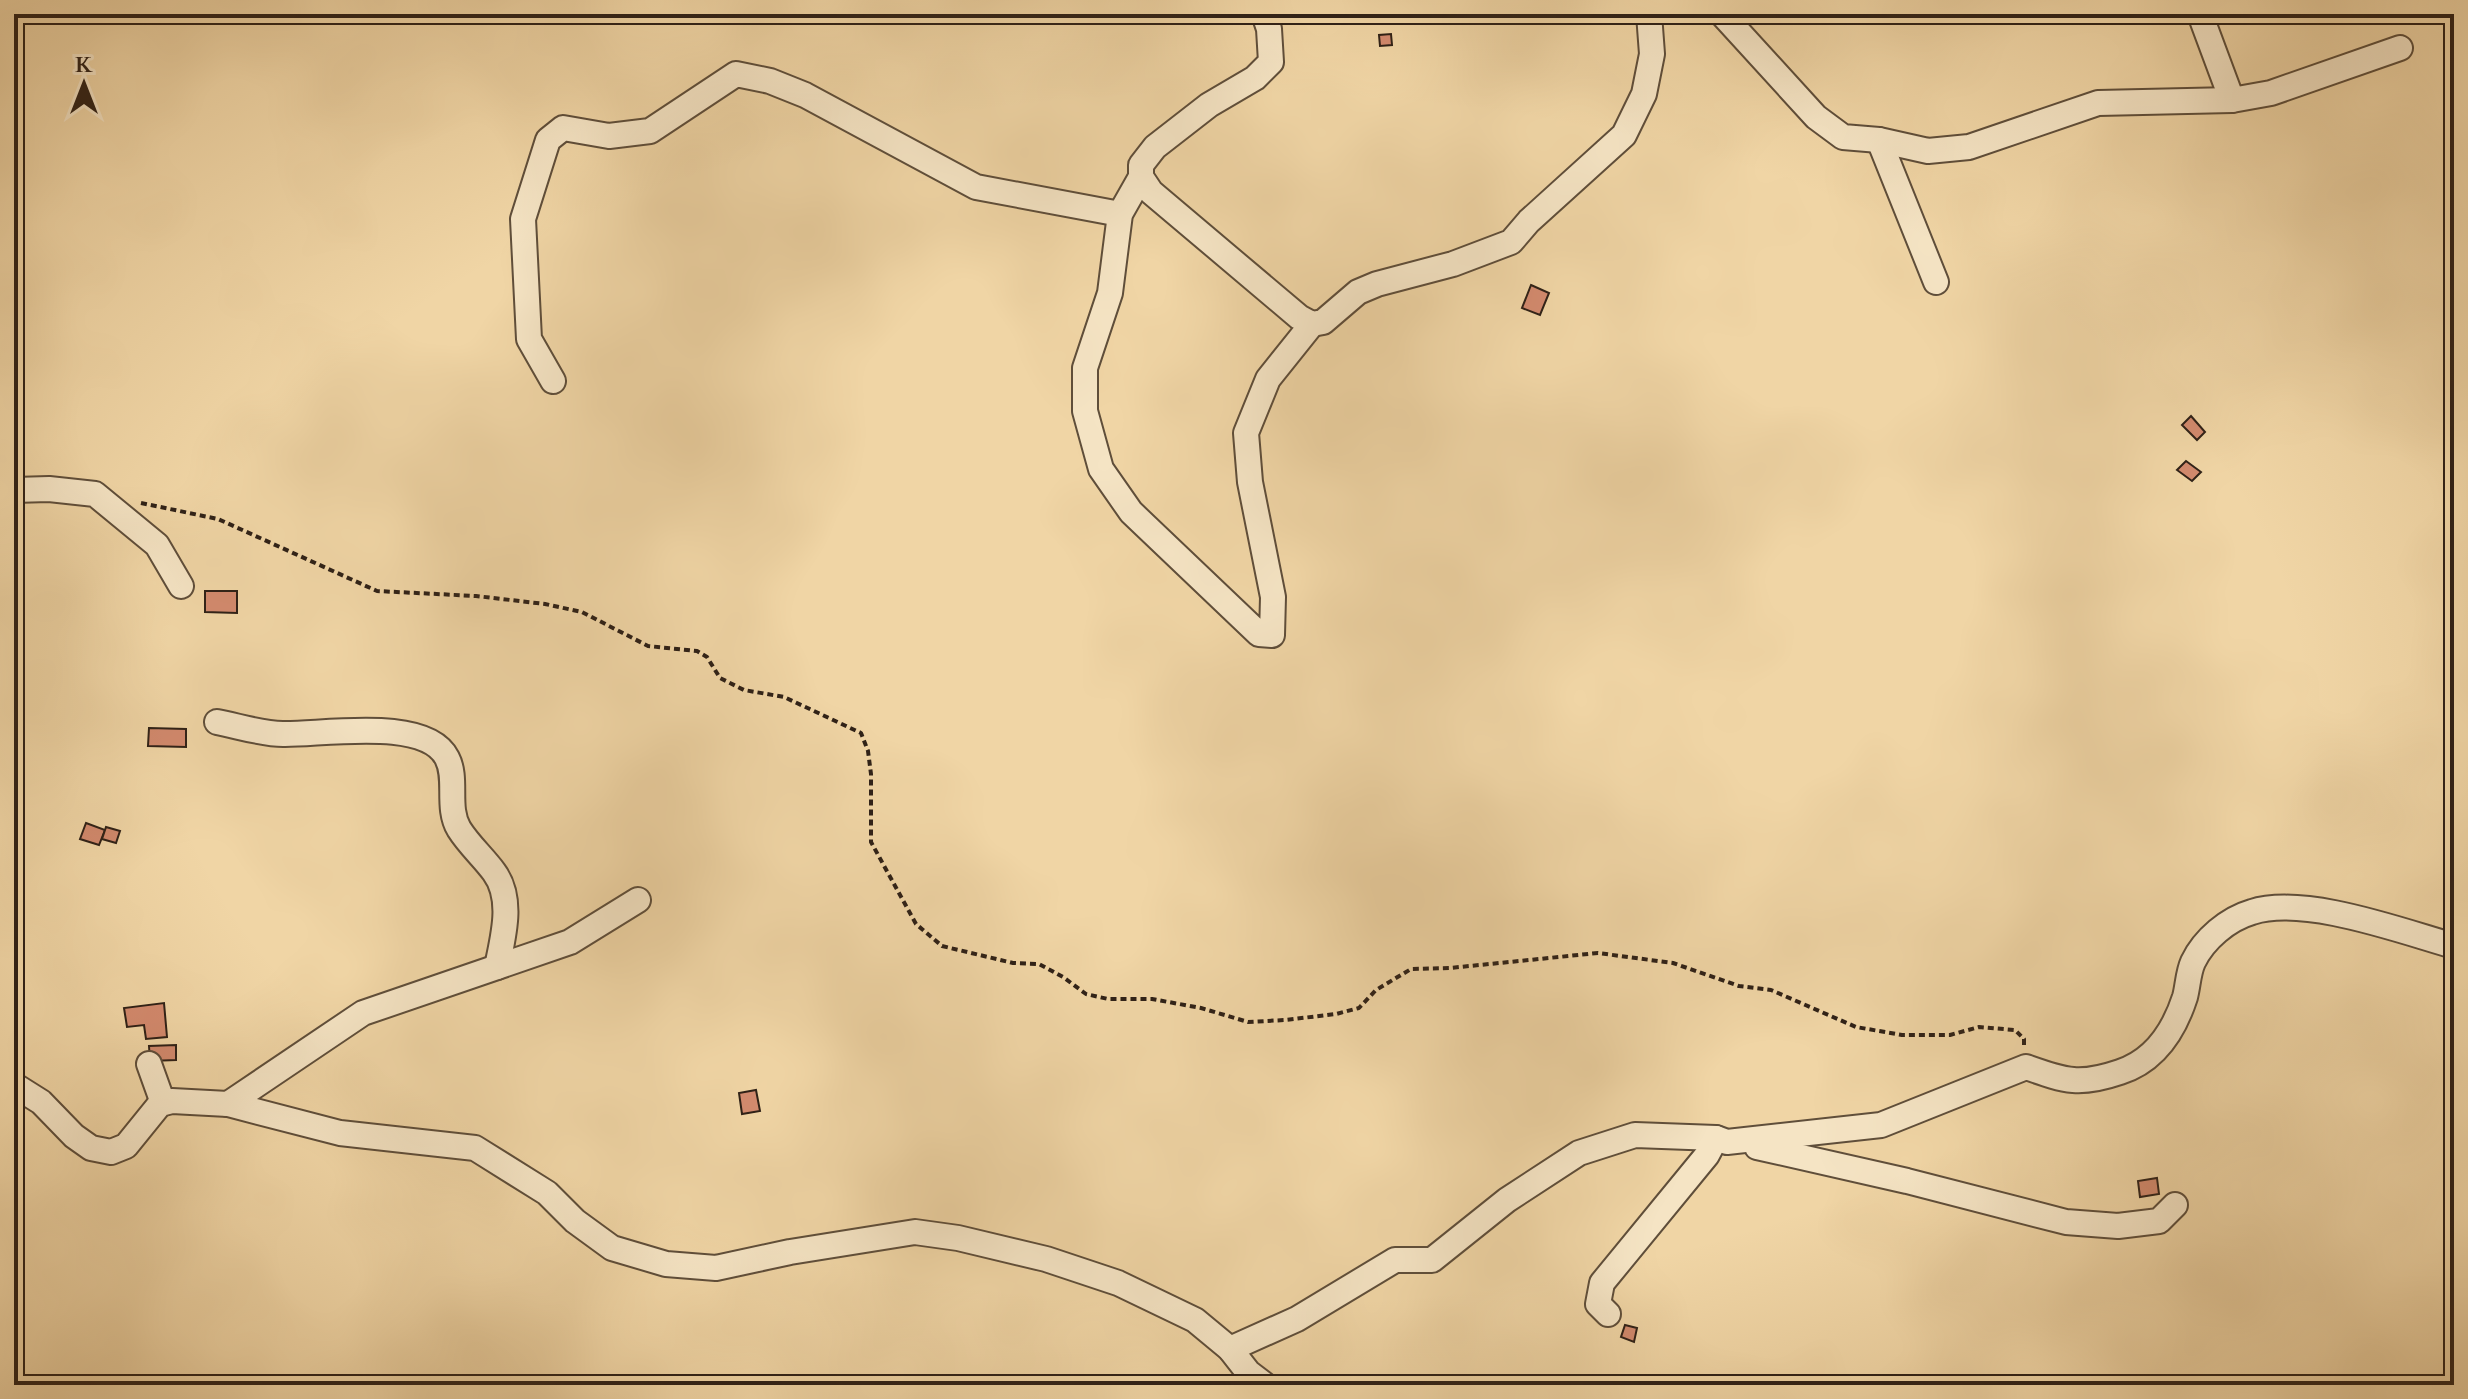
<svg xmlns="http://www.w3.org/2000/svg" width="2468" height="1399" font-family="Cardo,serif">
  <rect width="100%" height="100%" fill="#f0d5a5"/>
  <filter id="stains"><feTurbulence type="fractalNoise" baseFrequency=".0025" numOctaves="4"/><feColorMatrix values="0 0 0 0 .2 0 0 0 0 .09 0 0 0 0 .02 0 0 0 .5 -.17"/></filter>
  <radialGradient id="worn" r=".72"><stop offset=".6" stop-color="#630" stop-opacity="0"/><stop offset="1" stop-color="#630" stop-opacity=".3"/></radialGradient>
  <!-- building -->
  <g fill="#d38a6e" stroke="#2f2117" stroke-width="2">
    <path d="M1391,34L1392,45L1380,46L1379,35Z"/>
    <path d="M1531,285L1549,293L1540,315L1522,308Z"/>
    <path d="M2191,416L2205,432L2197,440L2182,425Z"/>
    <path d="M2186,461L2201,472L2192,481L2177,470Z"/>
    <path d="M205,591H237V613L205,612Z"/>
    <path d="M149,728L186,729V747L148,746Z"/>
    <path d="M86,823L105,830L99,845L80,839Z"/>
    <path d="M106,827L120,831L116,843L102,839Z"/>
    <path d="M164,1003L167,1037L146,1039L144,1025L127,1027L124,1008Z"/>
    <path d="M176,1045V1060L150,1061L149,1046Z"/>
    <path d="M756,1090L760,1111L742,1114L739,1093Z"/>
    <path d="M2157,1178L2159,1194L2140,1197L2138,1181Z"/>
    <path d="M1625,1325L1637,1328L1634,1342L1621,1337Z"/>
  </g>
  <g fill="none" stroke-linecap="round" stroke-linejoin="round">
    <defs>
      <g id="minor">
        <path d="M1264,14L1269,29L1271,62L1255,78L1209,105L1155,147L1141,165V177L1151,192L1299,317L1312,324L1323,322L1358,292L1377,284L1453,264L1511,242L1529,221L1624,135L1644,94L1652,54L1649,14"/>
        <path d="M1722,14L1816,117L1843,137L1879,140L1928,151L1969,147L2098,103L2232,100L2271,93L2400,48"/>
        <path d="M2200,14L2232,100"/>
        <path d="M1879,140L1936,282"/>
        <path d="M1141,177L1120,214L1110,293L1085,368V411L1101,469L1131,512L1259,634L1272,635L1273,597L1250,482L1246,433L1268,379L1312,324"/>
        <path d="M553,381L529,339L523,219L548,140L563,128L609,136L650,131L736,74L770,81L805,95L976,187L1120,214"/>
        <path d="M14,490L49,489L95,494L157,545L181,586"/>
        <path d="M217,722C238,726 262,734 283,734C321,735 426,716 447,758C458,779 446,807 459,829C469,845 483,857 494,872C514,899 503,937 497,967"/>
        <path d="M149,1064L163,1103"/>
        <path d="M14,1085L41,1102L74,1136L91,1148L111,1152L126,1146L160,1104L172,1101L228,1104L340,1133L475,1148L547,1193L575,1221L612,1248L666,1264L716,1268L790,1252L915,1232L958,1238L1046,1259L1118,1283L1195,1320L1230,1349L1248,1372L1265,1385"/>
        <path d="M228,1104L363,1013L570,942L638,900"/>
        <path d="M1757,1147L1907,1181L2066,1222L2118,1226L2159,1221L2175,1205"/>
        <path d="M1608,1314L1598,1304L1602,1283L1707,1155L1716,1138"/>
        <path d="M1230,1349L1297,1319L1395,1260H1432L1507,1200L1579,1153L1635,1135L1716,1138L1727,1142L1881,1125L2026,1067C2066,1081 2079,1086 2120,1072C2154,1061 2174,1031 2185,997C2188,986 2188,973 2193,962C2204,939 2228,919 2252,912C2304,895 2401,931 2454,946"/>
      </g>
    </defs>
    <!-- minor casing -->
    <use href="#minor" stroke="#5f4e3a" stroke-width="28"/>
    <!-- path -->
    <path stroke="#2f2117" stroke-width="4" stroke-dasharray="6 4" stroke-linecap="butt" d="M141,503L218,519L377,591L476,596L545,604L582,612L648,646L697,651L707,657L720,678L744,690L784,697L861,733L868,751L871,774V842L916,924L942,946L1013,963L1039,964L1063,977L1086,994L1108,999H1152L1201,1008L1248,1022L1285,1020L1336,1014L1359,1008L1376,990L1411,969L1450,968L1598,953L1673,963L1739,986L1771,990L1856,1027L1902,1035H1950L1979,1027L2015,1030L2024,1039V1045"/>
    <!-- minor -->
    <use href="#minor" stroke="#f5e4c4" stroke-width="24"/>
  </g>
  <!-- margin -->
  <rect width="2468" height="1399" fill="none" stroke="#f0d5a5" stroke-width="48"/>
  <rect x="16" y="16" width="2436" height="1367" fill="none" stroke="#2f2117" stroke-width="4"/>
  <rect x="24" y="24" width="2420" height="1351" fill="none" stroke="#2f2117" stroke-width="2"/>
  <!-- north arrow -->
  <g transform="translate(84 84)" stroke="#f5e4c4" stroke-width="6" paint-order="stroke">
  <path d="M0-6L14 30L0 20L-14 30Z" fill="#2f2117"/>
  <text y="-12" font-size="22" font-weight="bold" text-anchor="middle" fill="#2f2117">K</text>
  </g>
  <rect width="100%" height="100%" filter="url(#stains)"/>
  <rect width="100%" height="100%" fill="url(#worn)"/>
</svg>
